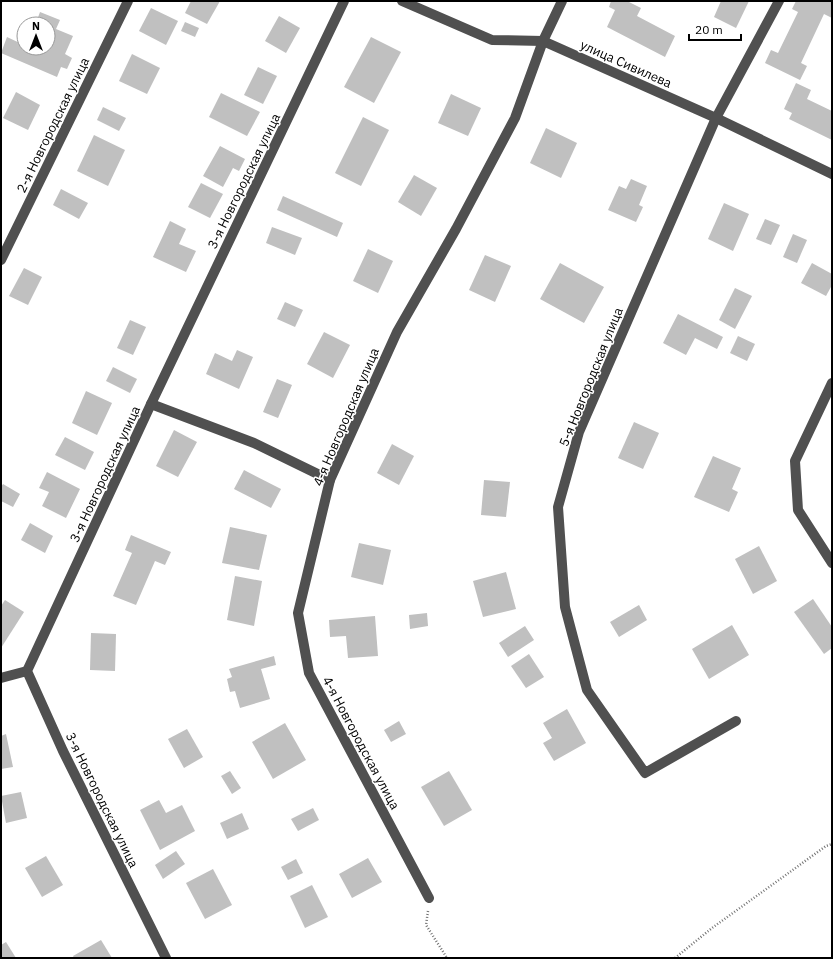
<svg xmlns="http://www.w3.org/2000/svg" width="833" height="959" font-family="'IBM Plex Sans',sans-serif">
  <rect width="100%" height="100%" fill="#fff"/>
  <!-- building -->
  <g fill="#c0c0c0">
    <path d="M191,1H220L207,24L185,13Z"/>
    <path d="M611,1H627L641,8L637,16L675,36L665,57L607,27L615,10L609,7Z"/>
    <path d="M721,1H749L736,28L714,17Z"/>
    <path d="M796,1H832V18L824,14L801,63L807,66L800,80L765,63L771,50L778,53L798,12L792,9Z"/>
    <path d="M151,8L178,21L166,45L139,31Z"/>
    <path d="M40,12L60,20L56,29L73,36L65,54L72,58L67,69L61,67L57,77L1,53L7,37L24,45V48H32L39,51L40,48H48V24L36,23Z"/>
    <path d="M279,16L300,28L286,53L265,41Z"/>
    <path d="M185,22L199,28L195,37L181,31Z"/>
    <path d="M371,37L401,52L374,103L344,87Z"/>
    <path d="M132,54L160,68L147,94L119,81Z"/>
    <path d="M258,67L277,76L263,104L244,95Z"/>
    <path d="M796,83L811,90L807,99L832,111V140L789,119L792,113L784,109Z"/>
    <path d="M16,92L40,105L28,130L3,118Z"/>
    <path d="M221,93L260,112L247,136L209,117Z"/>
    <path d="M451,94L481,108L468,136L438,123Z"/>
    <path d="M103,107L126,118L119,131L97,120Z"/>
    <path d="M363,117L389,130L361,186L335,173Z"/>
    <path d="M546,128L577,143L561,178L530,163Z"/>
    <path d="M94,135L125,150L108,186L77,171Z"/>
    <path d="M220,146L245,159L239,171L233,168L223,187L203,176Z"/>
    <path d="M414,175L437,188L421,216L398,202Z"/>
    <path d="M631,179L647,186L639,205L643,207L636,222L608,210L619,186L626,189Z"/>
    <path d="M201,183L223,194L210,218L188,207Z"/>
    <path d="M61,189L88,203L79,219L53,205Z"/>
    <path d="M283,196L343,223L337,237L277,210Z"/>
    <path d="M724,203L749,214L733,251L708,239Z"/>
    <path d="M765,219L780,225L771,245L756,239Z"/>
    <path d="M170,221L186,229L179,244L196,251L186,272L153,257Z"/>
    <path d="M272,227L302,238L295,255L266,243Z"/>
    <path d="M793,234L807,240L797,263L783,257Z"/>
    <path d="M368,249L393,261L378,293L353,281Z"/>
    <path d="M485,255L511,266L495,302L469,290Z"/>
    <path d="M560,263L604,287L584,323L540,299Z"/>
    <path d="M812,263L832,274V285L826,296L801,283Z"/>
    <path d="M24,268L42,277L28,305L9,296Z"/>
    <path d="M735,288L752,296L735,329L719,320Z"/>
    <path d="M285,302L303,310L295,327L277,319Z"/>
    <path d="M678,314L723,337L717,349L695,338L686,355L663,343Z"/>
    <path d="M130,320L146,327L133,355L117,348Z"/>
    <path d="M324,332L350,345L333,378L307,364Z"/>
    <path d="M738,336L755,344L747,361L730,353Z"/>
    <path d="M237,350L253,357L239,389L206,374L215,353L232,361Z"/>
    <path d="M113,367L137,379L130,393L106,381Z"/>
    <path d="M277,379L292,385L278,418L263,412Z"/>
    <path d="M86,391L112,403L97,435L72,423Z"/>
    <path d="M634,422L659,433L643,469L618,458Z"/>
    <path d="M174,430L197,442L178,477L156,466Z"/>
    <path d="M65,437L94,452L85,470L55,455Z"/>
    <path d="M392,444L414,456L399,485L377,473Z"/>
    <path d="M713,456L741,468L732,489L738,492L729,512L694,497Z"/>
    <path d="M244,470L281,489L271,508L234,489Z"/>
    <path d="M47,472L80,489L66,518L42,506L49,492L39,488Z"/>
    <path d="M484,480L510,482L506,517L481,515Z"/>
    <path d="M3,484L20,494L13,507L1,501V487Z"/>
    <path d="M30,523L53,536L45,553L21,540Z"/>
    <path d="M230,527L267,535L259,570L222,563Z"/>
    <path d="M131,535L171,552L165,565L155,561L136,605L113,596L132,553L125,550Z"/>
    <path d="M359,543L391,550L383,585L351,577Z"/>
    <path d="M759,546L777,581L753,594L735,559Z"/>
    <path d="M506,572L516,609L483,617L473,581Z"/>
    <path d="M235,576L262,581L254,626L227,620Z"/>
    <path d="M813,599L832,627V648L824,654L794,612Z"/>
    <path d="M5,600L24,612L1,648V606Z"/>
    <path d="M639,605L647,620L619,637L610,622Z"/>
    <path d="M427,613L428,626L410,629L409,615Z"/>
    <path d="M375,616L378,656L348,658L346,636L330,637L329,620Z"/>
    <path d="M732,625L749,655L709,679L692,649Z"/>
    <path d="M525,626L534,640L508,657L499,643Z"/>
    <path d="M91,633L116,634L115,671L90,670Z"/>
    <path d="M529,654L544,677L526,688L511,666Z"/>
    <path d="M274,656L276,665L261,669L270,699L240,708L235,691L230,692L227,679L232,677L229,669Z"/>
    <path d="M567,709L586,743L554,761L543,743L552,738L543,723Z"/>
    <path d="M399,721L406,734L391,742L384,730Z"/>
    <path d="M285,723L306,760L273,779L252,742Z"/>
    <path d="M187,729L203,757L184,768L168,739Z"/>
    <path d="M6,734L13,767L1,769V736Z"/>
    <path d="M230,771L241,788L232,794L221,776Z"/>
    <path d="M449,771L472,810L444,826L421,787Z"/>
    <path d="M21,792L27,818L6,823L1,796Z"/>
    <path d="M159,800L166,813L182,805L195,831L160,850L140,810Z"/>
    <path d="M313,808L319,820L298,831L291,819Z"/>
    <path d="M242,813L249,829L227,839L220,823Z"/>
    <path d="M176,851L185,864L163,879L155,865Z"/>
    <path d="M46,856L63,885L42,897L25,868Z"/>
    <path d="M368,858L382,882L352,898L339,874Z"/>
    <path d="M296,859L303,873L288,880L281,867Z"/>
    <path d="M213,869L232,905L205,919L186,883Z"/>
    <path d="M312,885L328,917L305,928L290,896Z"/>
    <path d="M101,940L112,958H74L73,956Z"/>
    <path d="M6,942L16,958H1V945Z"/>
  </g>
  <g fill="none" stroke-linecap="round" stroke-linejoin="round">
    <!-- path -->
    <g stroke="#727272" stroke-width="2.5" stroke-dasharray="1 2" stroke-linecap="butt">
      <path d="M428,911L426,925L447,958"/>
      <path d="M675,958L712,928L826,846L832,844"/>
    </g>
    <!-- minor -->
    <g stroke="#505050" stroke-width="10">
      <path d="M402,1L492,40L543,41L716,118L832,174"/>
      <path d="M1,260L128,1"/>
      <path d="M832,383L795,461L798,510L832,563"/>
      <path d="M151,404L254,443L330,480"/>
      <path d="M1,678L27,671"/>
      <path d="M736,721L645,773L587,690L565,607L558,507L579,432L716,118L779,1"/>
      <path d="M429,898L309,673L298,613L330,480L397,332L456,229L515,118L543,41L562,1"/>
      <path d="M166,958L63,751L27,671L151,404L344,1"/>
    </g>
  </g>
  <g text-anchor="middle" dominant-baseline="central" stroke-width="3" stroke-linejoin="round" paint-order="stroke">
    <!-- street labels -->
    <g font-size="13" fill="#000" stroke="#fff">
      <text transform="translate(626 64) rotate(24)">улица Сивилева</text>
      <text transform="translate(53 125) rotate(-64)">2-я Новгородская улица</text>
      <text transform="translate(244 181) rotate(-64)">3-я Новгородская улица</text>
      <text transform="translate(591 377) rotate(-68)">5-я Новгородская улица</text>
      <text transform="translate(346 417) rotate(-67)">4-я Новгородская улица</text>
      <text transform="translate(105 474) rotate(-65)">3-я Новгородская улица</text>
      <text transform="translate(361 743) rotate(62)">4-я Новгородская улица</text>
      <text transform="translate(102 800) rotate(64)">3-я Новгородская улица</text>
    </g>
  </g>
  <!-- border -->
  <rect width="833" height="959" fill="none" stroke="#000000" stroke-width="4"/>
  <!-- north arrow -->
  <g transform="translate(36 36)"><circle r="19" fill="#ffffff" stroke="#999999"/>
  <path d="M0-3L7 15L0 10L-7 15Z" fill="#000000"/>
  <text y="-6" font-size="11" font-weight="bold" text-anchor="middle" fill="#000000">N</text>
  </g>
  <!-- scale -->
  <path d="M689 34v6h52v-6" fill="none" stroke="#000000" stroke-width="2"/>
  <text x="695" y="34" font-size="12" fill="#000000" stroke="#ffffff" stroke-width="3" paint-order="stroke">20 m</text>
</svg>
